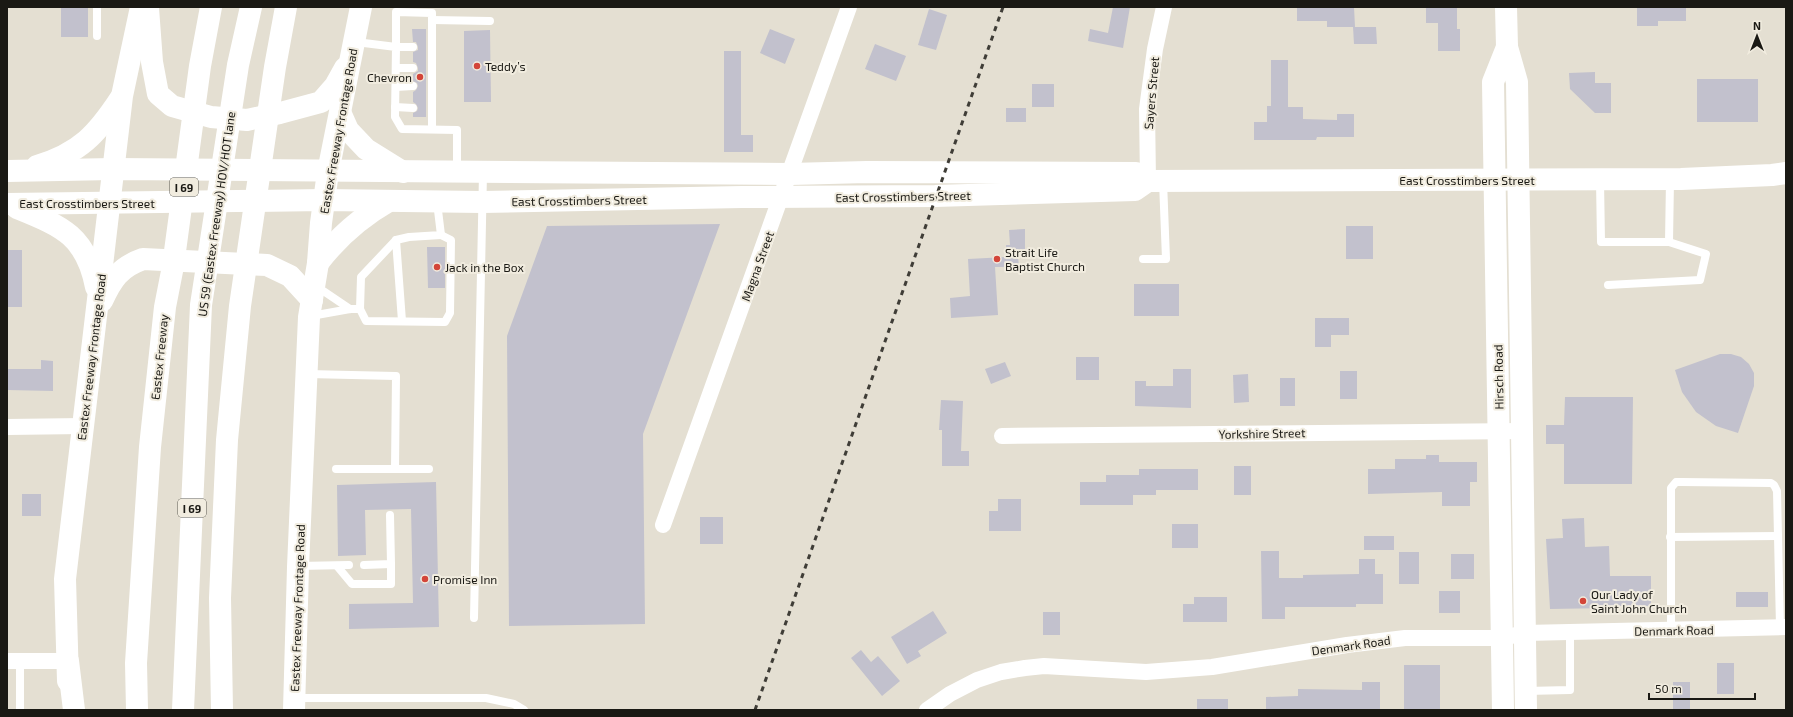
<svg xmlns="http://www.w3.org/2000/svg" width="1793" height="717" font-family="'Exo 2',sans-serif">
  <rect width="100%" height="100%" fill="#e4dfd2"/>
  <!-- building -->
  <g fill="#c2c1cd">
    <rect x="61" y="7" width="27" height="30"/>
    <path d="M1113,7H1130L1123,48L1088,41L1090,29L1108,33Z"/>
    <path d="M1297,7H1354L1355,27H1327V21H1297Z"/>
    <path d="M1426,7H1457V29H1460V51H1438V23H1426Z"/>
    <path d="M1637,7H1686V21H1658V26H1637Z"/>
    <path d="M929,9L947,15L936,50L918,45Z"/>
    <path d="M1353,27H1376L1377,44H1354Z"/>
    <path d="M412,29H426V117H413V113L417,111L418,108L416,104L413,102V92L416,90L418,86L417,83L413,81V74L418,71V68L416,63L413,62V52L418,50V47L416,42H413Z"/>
    <path d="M770,29L795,39L785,64L760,53Z"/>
    <path d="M490,30L491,102H464V31Z"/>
    <path d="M875,44L906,56L896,81L865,69Z"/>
    <path d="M724,51H741V135H753V152H724Z"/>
    <path d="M1271,60H1288V107H1303V119L1337,120V114H1354V137H1317L1316,140H1254V122H1267V106H1271Z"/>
    <path d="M1595,72V83H1611V113H1595L1570,89L1569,73Z"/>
    <rect x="1697" y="79" width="61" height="43"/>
    <rect x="1032" y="84" width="22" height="23"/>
    <rect x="1006" y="108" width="20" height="14"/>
    <path d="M720,224L643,434L645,624L509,626L507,336L547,226Z"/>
    <rect x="1346" y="226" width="27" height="33"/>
    <path d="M1025,229V257H1018L1019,267H995L998,315L951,318L950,298L970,296L968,259L1006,257V245H1010L1009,230Z"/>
    <path d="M427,247H445V288H428Z"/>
    <rect x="7" y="250" width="15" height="57"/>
    <rect x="1134" y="284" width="45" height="32"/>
    <path d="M1315,318H1349V335H1331V347H1315Z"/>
    <path d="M1720,354H1731L1741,357L1749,364L1754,373V386L1738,433L1716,426L1696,412L1682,392L1675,370Z"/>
    <rect x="1076" y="357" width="23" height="23"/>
    <path d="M41,360L53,361V391L7,390V369H41Z"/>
    <path d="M1005,362L1011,376L991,384L985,369Z"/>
    <path d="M1173,369H1191V408L1135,406V381H1146V386H1173Z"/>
    <rect x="1340" y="371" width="17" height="28"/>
    <path d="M1248,374L1249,402L1234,403L1233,375Z"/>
    <rect x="1280" y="378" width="15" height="28"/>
    <path d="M1565,397H1633L1632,484H1564V444H1546V425H1564Z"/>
    <path d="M941,400L963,401L961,451H969V466H942V430H939Z"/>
    <path d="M1426,455H1439V462H1477V482H1470V506H1442V492L1368,494V469H1395V459H1426Z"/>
    <rect x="1234" y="466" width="17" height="29"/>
    <path d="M1139,469H1198V490H1156V495H1133V505H1080V482H1106V475H1139Z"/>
    <path d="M436,482L439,627L349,629V604L413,603L411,509L365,510L366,555L338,556L337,485Z"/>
    <rect x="22" y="494" width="19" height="22"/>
    <path d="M998,499H1021V531H989V511H998Z"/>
    <rect x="700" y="517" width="23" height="27"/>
    <path d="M1584,518L1585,547L1609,546L1610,576H1651V606H1609V608L1550,609L1546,539L1563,538L1562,519Z"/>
    <rect x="1172" y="524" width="26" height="24"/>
    <rect x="1364" y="536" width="30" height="14"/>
    <path d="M1261,551H1279V578H1303V575L1359,574V559H1375V574H1383V604H1356V607H1285V619H1262Z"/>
    <rect x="1399" y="552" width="20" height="32"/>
    <rect x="1451" y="554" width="23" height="25"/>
    <rect x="1439" y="591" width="21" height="22"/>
    <rect x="1736" y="592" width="32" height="15"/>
    <path d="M1194,597H1227V622H1183V604H1194Z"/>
    <path d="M933,611L947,633L918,651L921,656L907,664L891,637Z"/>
    <rect x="1043" y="612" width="17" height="23"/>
    <path d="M861,650L871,662L878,656L900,681L882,696L851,658Z"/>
    <rect x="1717" y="663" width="17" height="31"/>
    <rect x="1404" y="665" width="36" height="45"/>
    <path d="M1362,682H1380V710H1266V697L1298,696V689L1362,690Z"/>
    <rect x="1673" y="682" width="17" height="28"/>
    <rect x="1197" y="699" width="31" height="11"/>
  </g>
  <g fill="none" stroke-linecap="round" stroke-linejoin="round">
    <!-- lane -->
    <g stroke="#fff" stroke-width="8">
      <path d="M432,20L490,21"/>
      <path d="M97,36V7"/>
      <path d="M356,42L396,47L395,117L402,129L457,130V171"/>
      <path d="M413,47H396V12L432,13V129"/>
      <path d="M396,68H413"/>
      <path d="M396,87L413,86"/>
      <path d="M395,107L413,108"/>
      <path d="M1600,180L1601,242H1669L1706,254L1700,280L1608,285"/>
      <path d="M396,240L402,321"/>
      <path d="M1669,242L1670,180"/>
      <path d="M1143,259H1166L1163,181"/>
      <path d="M316,286L350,309"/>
      <path d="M360,309L366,321L445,322L450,313L451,240L441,235"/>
      <path d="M311,316L350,309H360L361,277L396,240L409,237L441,235L437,202"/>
      <path d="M307,374L396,376L395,469H336"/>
      <path d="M395,469H429"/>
      <path d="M1670,537L1778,536"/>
      <path d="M364,565L391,564L390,515"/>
      <path d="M298,566L349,565"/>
      <path d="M337,566L352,584H391V564"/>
      <path d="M474,618L483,173"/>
      <path d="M1671,631V488L1676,482H1681L1771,483L1774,485L1777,491L1780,627"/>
      <path d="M20,661V710"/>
      <path d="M1526,691L1570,690V632"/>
      <path d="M295,698H486L514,704L524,710"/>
    </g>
    <!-- street -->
    <g stroke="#fff" stroke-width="16">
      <path d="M1148,181L1147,109L1155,49L1164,7"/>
      <path d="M7,427L83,426"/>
      <path d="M1002,436L1522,431"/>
      <path d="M663,525L849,7"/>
      <path d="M7,661H68"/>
      <path d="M927,710L950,694L977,680L1001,672L1025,668L1044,666L1146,672L1212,667L1347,645L1405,638H1502L1525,633L1786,627"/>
    </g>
    <!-- secondary -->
    <g stroke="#fff" stroke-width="22">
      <path d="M1506,7L1507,47L1517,82L1526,710"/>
      <path d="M148,8L152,62L158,94L172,106L211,117L247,120L280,113L321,102L335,86L345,68"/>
      <path d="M340,112L348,130L366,149L403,172"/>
      <path d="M37,166C80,153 97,134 120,99"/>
      <path d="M7,171L113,169L790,174L867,172L1136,173L1148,181L1681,179L1772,175L1786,173"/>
      <path d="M7,204L324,200L482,202L742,197L935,196L1135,190L1148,181"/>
      <path d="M17,208C61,226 86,235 96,287"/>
      <path d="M318,263C338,237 361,217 389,201"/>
      <path d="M102,301C112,279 120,267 143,259L267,265L290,276L312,300"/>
      <path d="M68,681L65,579L122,96L141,7"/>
      <path d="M294,710L298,567L309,317L318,263L321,223L328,172L361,7"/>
      <path d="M1503,710L1493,82L1507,47"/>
    </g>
    <!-- highway -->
    <g stroke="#fff" stroke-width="22">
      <path d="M68,661L74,710"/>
      <path d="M137,710L136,663L150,447L165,307L173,266L200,66L211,7"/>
      <path d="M183,710L201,305L238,65L251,7"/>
      <path d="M222,710L220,598L227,440L240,306L275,67L286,7"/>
    </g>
    <!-- rail -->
    <path stroke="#3f3d37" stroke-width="3" stroke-dasharray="5 5" stroke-linecap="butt" d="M755,710L1003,7"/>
  </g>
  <!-- markers -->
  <g fill="#d34539" stroke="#f1ecdf" stroke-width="1.5">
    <circle cx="477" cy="66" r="4"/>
    <circle cx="420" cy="77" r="4"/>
    <circle cx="997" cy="259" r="4"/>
    <circle cx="437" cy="267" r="4"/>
    <circle cx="425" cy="579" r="4"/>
    <circle cx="1583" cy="601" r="4"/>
  </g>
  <g text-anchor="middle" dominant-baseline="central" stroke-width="4" stroke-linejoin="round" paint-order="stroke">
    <!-- shield labels -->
    <g fill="#f1ecdf" stroke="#5a5851" stroke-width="1">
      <rect x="170" y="178" width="28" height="18" rx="3"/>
      <rect x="178" y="499" width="28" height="18" rx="3"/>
    </g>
    <g font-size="11" font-weight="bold" fill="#1a1914">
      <text x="184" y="187">I 69</text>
      <text x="192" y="508">I 69</text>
    </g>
    <!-- poi labels -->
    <g font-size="12" fill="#1a1914" stroke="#f1ecdf" text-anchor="start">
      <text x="485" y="66">Teddy’s</text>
      <text x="412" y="77" text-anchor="end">Chevron</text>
      <text x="1005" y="252">Strait Life<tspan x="1005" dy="14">Baptist Church</tspan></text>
      <text x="445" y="267">Jack in the Box</text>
      <text x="433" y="579">Promise Inn</text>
      <text x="1591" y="594">Our Lady of<tspan x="1591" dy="14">Saint John Church</tspan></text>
    </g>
    <!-- street labels -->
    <g font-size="12" fill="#1a1914" stroke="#f1ecdf">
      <text transform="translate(1151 93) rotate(-85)">Sayers Street</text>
      <text transform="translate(338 131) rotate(-80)">Eastex Freeway Frontage Road</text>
      <text x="1467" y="180">East Crosstimbers Street</text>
      <text transform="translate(903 196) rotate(-1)">East Crosstimbers Street</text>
      <text transform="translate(579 200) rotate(-1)">East Crosstimbers Street</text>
      <text x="87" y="203">East Crosstimbers Street</text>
      <text transform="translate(216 214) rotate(-82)">US 59 (Eastex Freeway) HOV/HOT lane</text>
      <text transform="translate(757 266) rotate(-70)">Magna Street</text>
      <text transform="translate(91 357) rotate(-83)">Eastex Freeway Frontage Road</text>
      <text transform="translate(159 357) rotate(-84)">Eastex Freeway</text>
      <text transform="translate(1498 377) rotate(-91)">Hirsch Road</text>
      <text transform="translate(1262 433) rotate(-1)">Yorkshire Street</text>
      <text transform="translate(297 608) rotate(-88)">Eastex Freeway Frontage Road</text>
      <text transform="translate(1674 630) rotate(-1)">Denmark Road</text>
      <text transform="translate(1351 645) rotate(-8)">Denmark Road</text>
    </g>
  </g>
  <!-- border -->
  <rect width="1793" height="717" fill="none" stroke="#1a1914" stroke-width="16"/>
  <!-- north arrow -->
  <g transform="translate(1757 36)" stroke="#f1ecdf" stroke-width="3" paint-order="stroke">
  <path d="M0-3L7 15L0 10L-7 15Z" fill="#1a1914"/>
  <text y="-6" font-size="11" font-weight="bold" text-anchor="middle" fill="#1a1914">N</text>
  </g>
  <!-- scale -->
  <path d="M1649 693v6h106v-6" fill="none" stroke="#1a1914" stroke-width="2"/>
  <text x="1655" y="693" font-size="12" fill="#1a1914" stroke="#f1ecdf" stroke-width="3" paint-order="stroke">50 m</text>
</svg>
